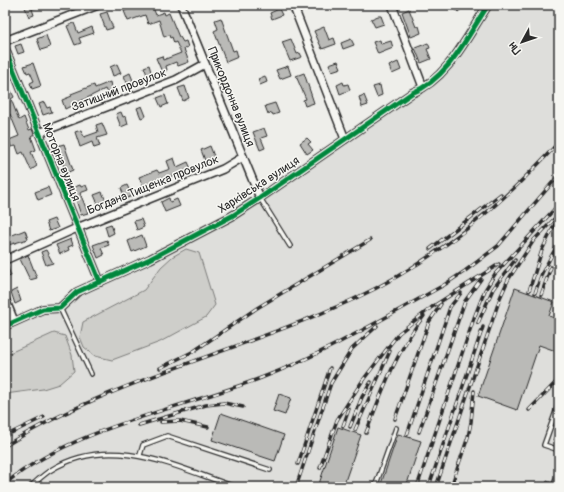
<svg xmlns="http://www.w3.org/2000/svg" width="564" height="492" font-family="Pangolin,sans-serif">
  <rect width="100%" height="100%" fill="#eeeeea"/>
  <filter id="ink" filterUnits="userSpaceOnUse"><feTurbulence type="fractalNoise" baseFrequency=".025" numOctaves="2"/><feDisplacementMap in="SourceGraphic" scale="8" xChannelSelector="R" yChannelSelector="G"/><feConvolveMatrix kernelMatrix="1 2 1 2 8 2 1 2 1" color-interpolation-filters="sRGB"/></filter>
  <g filter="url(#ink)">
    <!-- built -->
    <path fill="#dededb" d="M492,5H559V487H5V331L43,313L61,312L79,295L152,262L204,235L262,201L413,97L426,90L457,60L467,48Z"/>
    <!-- green -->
    <g fill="#cececa" stroke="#7c7c7a">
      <path d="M186,249L199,253L215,305L206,317L160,342L112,360L95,356L84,347L80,337L83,322L144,290L161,267L172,257Z"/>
      <path d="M54,333L65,336L72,355L74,371L59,384L43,389L5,394V355Z"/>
    </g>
    <!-- building -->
    <g fill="#babab7" stroke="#2b2b2b">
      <path d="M24,5H42V6L32,9L34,15L29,17Z"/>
      <path d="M133,5H152L156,15L164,12L165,15L169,13L179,37H180L183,42L186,41L188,47L184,49L189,62L178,66L176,62L166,66L167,70L162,72L156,58L162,56L163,60L181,53L176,42L174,43L172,37L170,38L169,35L164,37L159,20L148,24L145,15L128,21L124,11L134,7Z"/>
      <path d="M451,5H466L458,12Z"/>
      <path d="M279,9L282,15L272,19L270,13Z"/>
      <path d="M409,9L416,27L419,26L421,33L411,37L402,12Z"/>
      <path d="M107,12L113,28L106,30L100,14Z"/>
      <path d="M378,16H381L384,24L375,27L371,19Z"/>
      <path d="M221,18L233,51L236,50L238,57L226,62L214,31L218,29L215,20Z"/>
      <path d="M74,23L78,33L92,27L94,33L79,38L81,43L75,45L67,26Z"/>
      <path d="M324,27L329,40L334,38L336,44L322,49L314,31Z"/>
      <path d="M46,35L50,47L41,50L37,39Z"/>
      <path d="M291,39L297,54L300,53L302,57L290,61L282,42Z"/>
      <path d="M351,39L354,45L343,49L341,43Z"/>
      <path d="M380,40L381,44L391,41L393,48L378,54L373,42Z"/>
      <path d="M428,43L430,48L427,49L431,59L421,63L415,48Z"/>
      <path d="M21,44L24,52L18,54L15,46Z"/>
      <path d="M338,61L341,68L332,71L329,64Z"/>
      <path d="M398,62L401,70L392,74L389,66Z"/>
      <path d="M33,63L41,86L32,89L30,83L34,81L30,72L27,73L24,66Z"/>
      <path d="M117,64L121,73L113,76L110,67Z"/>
      <path d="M149,65L152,75L148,77L144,67Z"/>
      <path d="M288,66L291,75L280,79L276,70Z"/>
      <path d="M130,73L134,83L128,85L124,76Z"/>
      <path d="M304,73L314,103L305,106L303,100L306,99L296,76Z"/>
      <path d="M265,76L267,82L260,85L258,79Z"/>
      <path d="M5,79L14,97L11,99L19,120L24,117L29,130L32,129L34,134L31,136L36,150L31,152L37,166L31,170L23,152L19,154L16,146L11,147L9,140L19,136L10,114L5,116Z"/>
      <path d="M110,82L112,92L107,93L105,89L65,109L62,100L72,96L71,94L94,85L95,88Z"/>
      <path d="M343,82L344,85L348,84L350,90L340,94L337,85Z"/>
      <path d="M380,85L382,95L377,97L373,87Z"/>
      <path d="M185,86L189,98L183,101L178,88Z"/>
      <path d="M165,95L168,104L161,107L157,98Z"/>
      <path d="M364,95L368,105L362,107L359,97Z"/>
      <path d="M44,102L47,108L50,107L52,112L43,115L39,104Z"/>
      <path d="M275,103L279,113L273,115L272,113L268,114L265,106Z"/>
      <path d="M142,106L146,116L141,118L137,108Z"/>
      <path d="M121,112L123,117L126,116L128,124L121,127L116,114Z"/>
      <path d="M102,123L107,135L97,138L100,146L94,148L92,142L80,147L75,132L81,130L84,137L98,132L96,125Z"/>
      <path d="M264,128L267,136L261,138L265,148L260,150L253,132Z"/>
      <path d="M307,138L311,142L308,144L313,150L307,154L300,143Z"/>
      <path d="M64,144L73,170L66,173L57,146Z"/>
      <path d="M210,146L215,159L206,163L201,150Z"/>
      <path d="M174,158L177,167L188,162L191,169L149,185V187L144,189L139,177L157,170L159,173L170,169L167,161Z"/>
      <path d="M80,185L81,187L86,185L88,190L80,193L88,213L81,215L72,188Z"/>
      <path d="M127,185L132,196L125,199L121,188Z"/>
      <path d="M48,187L51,195L38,200L35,192Z"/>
      <path d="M102,192L106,201L98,204L94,195Z"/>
      <path d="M169,198L170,202L177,199L180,206L165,212L161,202Z"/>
      <path d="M54,219L58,228L49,231L46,222Z"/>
      <path d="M141,219L144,227L137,230L134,221Z"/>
      <path d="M111,224L114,233L108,236L105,226Z"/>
      <path d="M25,230L28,239L5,246V238Z"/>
      <path d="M142,235L146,246L132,252L128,241Z"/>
      <path d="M71,239L73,245L68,247L69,250L60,254L56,245Z"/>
      <path d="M107,240L109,245L101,248L104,255L98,258L93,245Z"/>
      <path d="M46,250L53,263L46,265L41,252Z"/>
      <path d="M28,255L37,278L30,280L20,259Z"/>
      <path d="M5,265H7L11,276L5,278Z"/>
      <path d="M515,288L554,302L549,316L559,320V343L556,351L539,345L517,410L478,396Z"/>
      <path d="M17,289L21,301L15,304L11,292Z"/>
      <path d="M279,394L291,398L285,415L273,411Z"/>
      <path d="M221,413L284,435L275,461L212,440Z"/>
      <path d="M338,427L361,435L343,487H318Z"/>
      <path d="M558,427H559V442L553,440Z"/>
      <path d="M398,434L421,441L406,487H380Z"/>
      <path d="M558,466L559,487H545L547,481L552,483Z"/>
    </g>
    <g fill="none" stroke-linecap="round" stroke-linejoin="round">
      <defs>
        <g id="service">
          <path d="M260,198L290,246"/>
          <path d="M60,308L91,374"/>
          <path d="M559,403L544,445L559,450"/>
          <path d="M140,455L143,445L167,436L270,470"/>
          <path d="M30,487C37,481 44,474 51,470C111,433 176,467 235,487"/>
          <path d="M375,487L396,428"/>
        </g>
        <g id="minor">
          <path d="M181,5L260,198"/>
          <path d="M293,5L345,139"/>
          <path d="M392,5L423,87"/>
          <path d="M5,41L98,5"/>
          <path d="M5,49L100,282"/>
          <path d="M39,133L176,80L205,64"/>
          <path d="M5,260L77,228L223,169L243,157"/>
          <path d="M5,299L14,321"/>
          <path d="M5,326L43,309L60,308L77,292L150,259L232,216L260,198L412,93C448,79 468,35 488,5"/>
        </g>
      </defs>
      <!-- service casing -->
      <use href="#service" stroke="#2b2b2b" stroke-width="6"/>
      <!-- minor casing -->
      <use href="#minor" stroke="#2b2b2b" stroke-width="10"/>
      <!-- service -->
      <use href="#service" stroke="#f6f6f2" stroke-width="3.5"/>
      <!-- minor -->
      <use href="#minor" stroke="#f6f6f2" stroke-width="7"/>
      <defs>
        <g id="rail">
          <path d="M430,249L501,194"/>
          <path d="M529,291L542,250L556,222"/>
          <path d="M535,293L542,273L559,242"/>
          <path d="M541,295L551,267"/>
          <path d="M478,323L493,289L515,260"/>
          <path d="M160,368L194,351L257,308L370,240"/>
          <path d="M529,410L559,379"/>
          <path d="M395,419L429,322L441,304"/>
          <path d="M161,422L180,421L208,427"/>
          <path d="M139,425L206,405L224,403L243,407"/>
          <path d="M343,426L349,409"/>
          <path d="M350,427L362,397L371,382"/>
          <path d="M355,430L390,351"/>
          <path d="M419,432L465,301L481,279"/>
          <path d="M366,433C381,394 397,349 424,316"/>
          <path d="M407,435L446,319L450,307L461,293"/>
          <path d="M5,436L44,417"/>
          <path d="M5,446C113,379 239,352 354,299C434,262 500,207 559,142"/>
          <path d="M298,464L330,368"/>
          <path d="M320,468L337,420L363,380L399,333L432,307L499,264"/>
          <path d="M5,484C72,428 180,409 261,378C324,354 384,318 444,285L465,271L498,246L559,175"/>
          <path d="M429,486L483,327"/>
          <path d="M296,487L331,383L352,349L377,326"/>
          <path d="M417,487L474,318L485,290L495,274L559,204"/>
          <path d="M436,487L500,298L508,280L534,240L559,214"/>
          <path d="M451,487L468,437L471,422L474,391"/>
        </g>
      </defs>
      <!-- rail casing -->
      <use href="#rail" stroke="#2b2b2b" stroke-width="3.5"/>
      <!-- rail -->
      <use href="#rail" stroke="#f6f6f2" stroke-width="2" stroke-dasharray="6" stroke-linecap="butt"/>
      <defs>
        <g id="cycleway">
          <path d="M5,49L100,282"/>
          <path d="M5,326L43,309L60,308L77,292L150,259L232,216L260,198L412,93C448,79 468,35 488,5"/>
        </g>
      </defs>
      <!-- cycleway casing -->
      <use href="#cycleway" stroke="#f6f6f2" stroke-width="8"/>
      <!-- cycleway -->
      <use href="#cycleway" stroke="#00873e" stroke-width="5"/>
    </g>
  </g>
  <g text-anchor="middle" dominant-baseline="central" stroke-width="3" stroke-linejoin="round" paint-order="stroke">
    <!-- street labels -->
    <g font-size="12" fill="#2b2b2b" stroke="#f6f6f2">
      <text transform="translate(119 90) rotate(-21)">Затишний провулок</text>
      <text transform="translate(231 97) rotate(68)">Прикордонна вулиця</text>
      <text transform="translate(61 162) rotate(68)">Моторна вулиця</text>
      <text transform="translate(153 185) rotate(-22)">Богдана Тищенка провулок</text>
      <text transform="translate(259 185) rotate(-33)">Харківська вулиця</text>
    </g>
  </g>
  <!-- margin -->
  <rect width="564" height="492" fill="none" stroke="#f6f6f2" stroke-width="20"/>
  <rect x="10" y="10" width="544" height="472" fill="none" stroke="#2b2b2b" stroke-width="1.5" filter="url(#ink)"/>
  <!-- north arrow -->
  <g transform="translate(522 42) rotate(230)" stroke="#f6f6f2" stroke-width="3" paint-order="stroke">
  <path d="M0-3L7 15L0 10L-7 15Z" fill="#2b2b2b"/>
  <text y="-6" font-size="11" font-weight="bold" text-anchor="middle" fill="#2b2b2b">Пн</text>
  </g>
</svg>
